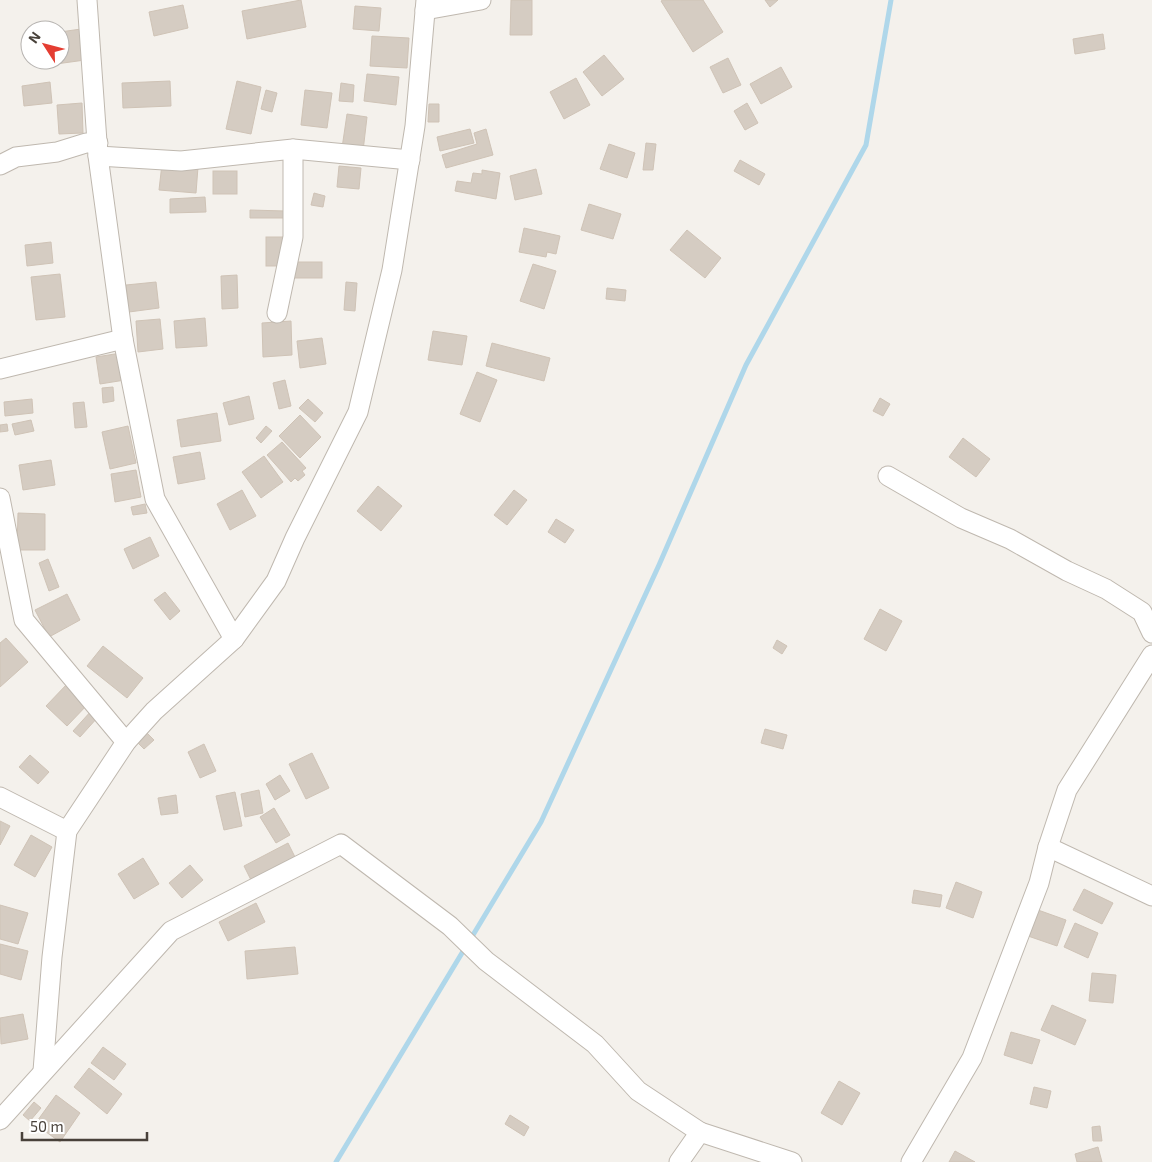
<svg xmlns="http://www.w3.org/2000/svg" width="1152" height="1162" font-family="'Exo 2',sans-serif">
  <rect width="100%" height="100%" fill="#f4f1ec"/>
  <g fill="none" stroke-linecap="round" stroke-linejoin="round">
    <!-- stream -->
    <g stroke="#afd7ea" stroke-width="5">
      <path d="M470,940L541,822L659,565L746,365L866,145L891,0"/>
      <path d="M336,1162L465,948"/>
    </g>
  </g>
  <!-- building -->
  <g fill="#d5ccc2" stroke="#cfc3b6">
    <path d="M301,0L306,27L247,39L242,11Z"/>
    <path d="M511,0H532V35H510Z"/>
    <path d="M663,0H703L723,32L693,52L661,1Z"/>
    <path d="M765,0H778L770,7Z"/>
    <path d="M183,5L188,28L154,36L149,12Z"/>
    <path d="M355,6L381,8L379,31L353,29Z"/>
    <path d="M81,29L85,60L56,64V60H60V32Z"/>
    <path d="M1103,34L1105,49L1075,54L1073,39Z"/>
    <path d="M372,36L409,38L407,68L370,66Z"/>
    <path d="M604,55L624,79L602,96L583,72Z"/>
    <path d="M728,58L741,85L723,93L710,67Z"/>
    <path d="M781,67L792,87L761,104L750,84Z"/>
    <path d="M367,74L399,77L396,105L364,101Z"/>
    <path d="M576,78L590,105L564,119L550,92Z"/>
    <path d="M170,81L171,106L123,108L122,83Z"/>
    <path d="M237,81L261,87L251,134L226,129Z"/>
    <path d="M50,82L52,103L24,106L22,86Z"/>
    <path d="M341,83L354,85L353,102L339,101Z"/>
    <path d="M266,90L277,93L272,112L261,109Z"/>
    <path d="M305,90L332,93L327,128L301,125Z"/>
    <path d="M82,103L83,133L59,134L57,105Z"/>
    <path d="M747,103L758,123L745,130L734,111Z"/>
    <path d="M429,104H439V122H428Z"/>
    <path d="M347,114L367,117L363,151L342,148Z"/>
    <path d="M470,129L474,143L440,151L437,137Z"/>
    <path d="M486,129L493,155L446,168L442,155L477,144L474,133Z"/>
    <path d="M646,143L656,144L653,170H643Z"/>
    <path d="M609,144L635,153L627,178L600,169Z"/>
    <path d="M740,160L765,174L759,185L734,171Z"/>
    <path d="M162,164L198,167L196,193L159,190Z"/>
    <path d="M339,166L361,168L359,189L337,187Z"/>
    <path d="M536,169L542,194L515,200L510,176Z"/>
    <path d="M482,170L500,173L496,199L455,191L457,181L471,183L473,173L482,174Z"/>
    <rect x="213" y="171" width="24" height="23"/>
    <path d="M314,193L325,196L323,207L311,205Z"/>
    <path d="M205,197L206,212L170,213V199Z"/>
    <path d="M589,204L621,214L613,239L581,230Z"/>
    <path d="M250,210L285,211L284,218H250Z"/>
    <path d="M524,228L560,236L556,254L547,252L546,257L519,252Z"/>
    <path d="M687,230L721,258L705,278L670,250Z"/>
    <rect x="266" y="237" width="17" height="29"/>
    <path d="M51,242L53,263L27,266L25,245Z"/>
    <rect x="294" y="262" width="28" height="16"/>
    <path d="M533,264L556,271L544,309L520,301Z"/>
    <path d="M60,274L65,317L36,320L31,277Z"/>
    <path d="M237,275L238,308L222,309L221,276Z"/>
    <path d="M156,282L159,308L129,312L126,285Z"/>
    <path d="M346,282L357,283L355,311L344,310Z"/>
    <path d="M607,288L626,290L625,301L606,299Z"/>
    <path d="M205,318L207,346L176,348L174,321Z"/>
    <path d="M160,319L163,349L138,352L136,321Z"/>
    <path d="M291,321L292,355L263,357L262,323Z"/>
    <path d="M433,331L467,336L462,365L428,360Z"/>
    <path d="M322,338L326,364L300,368L297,341Z"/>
    <path d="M492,343L550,358L544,381L486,366Z"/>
    <path d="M121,353L125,380L100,384L96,357Z"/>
    <path d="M477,372L497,380L480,422L460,414Z"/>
    <path d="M285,380L291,406L279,409L273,383Z"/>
    <path d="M113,387L114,401L103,403L102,388Z"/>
    <path d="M249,396L254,419L229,425L223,403Z"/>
    <path d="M880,398L890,404L883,416L873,411Z"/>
    <path d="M32,399L33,413L5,416L4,402Z"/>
    <path d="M308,399L323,413L315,422L299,408Z"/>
    <path d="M84,402L87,427L75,428L73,403Z"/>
    <path d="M217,413L221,441L181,447L177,420Z"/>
    <path d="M300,415L321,437L300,458L279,436Z"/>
    <path d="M31,420L34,431L15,435L12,424Z"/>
    <path d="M7,424L8,431L0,432V425Z"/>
    <path d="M128,426L136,463L110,469L102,432Z"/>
    <path d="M266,426L272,431L261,443L256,438Z"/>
    <path d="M963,438L990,459L976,477L949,457Z"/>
    <path d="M282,442L306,468L302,471L305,475L298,481L295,478L291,482L267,455Z"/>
    <path d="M200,452L205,479L178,484L173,457Z"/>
    <path d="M264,456L283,482L261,498L242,472Z"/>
    <path d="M51,460L55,485L23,490L19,465Z"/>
    <path d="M136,470L141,497L115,502L111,474Z"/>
    <path d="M378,486L402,506L381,531L357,511Z"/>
    <path d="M242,490L256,516L230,530L217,504Z"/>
    <path d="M514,490L527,500L507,525L494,515Z"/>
    <path d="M145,504L147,513L133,515L131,507Z"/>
    <path d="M18,513L45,514V550H17Z"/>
    <path d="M556,519L574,530L565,543L548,532Z"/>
    <path d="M150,537L159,556L133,569L124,549Z"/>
    <path d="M48,559L59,587L49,591L39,563Z"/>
    <path d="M165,592L180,611L170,620L154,600Z"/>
    <path d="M67,594L80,620L49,637L35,610Z"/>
    <path d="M880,609L902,621L886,651L864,639Z"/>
    <path d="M6,638L28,662L0,687V643Z"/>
    <path d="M777,640L787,646L782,654L773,648Z"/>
    <path d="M103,646L143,678L127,698L87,666Z"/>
    <path d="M68,683L89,703L67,726L46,706Z"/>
    <path d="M92,710L98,717L80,737L73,731Z"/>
    <path d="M765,729L787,735L783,749L761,743Z"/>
    <path d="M147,733L154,740L144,749L137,742Z"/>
    <path d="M204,744L216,771L200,778L188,752Z"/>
    <path d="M312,753L329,788L306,799L289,764Z"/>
    <path d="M30,755L49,772L38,784L19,767Z"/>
    <path d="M280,775L290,791L275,800L266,784Z"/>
    <path d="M259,790L263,813L245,817L241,794Z"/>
    <path d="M235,792L242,826L224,830L216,796Z"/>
    <path d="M176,795L178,813L161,815L158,798Z"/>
    <path d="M274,808L290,835L276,843L260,817Z"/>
    <path d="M0,821L10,826L0,845Z"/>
    <path d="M31,835L52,847L35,877L14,865Z"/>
    <path d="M288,843L295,857L277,866L279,871L253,884L244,866Z"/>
    <path d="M143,858L159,884L134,899L118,874Z"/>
    <path d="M190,865L203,880L182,898L169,883Z"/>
    <path d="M956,882L982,892L973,918L946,908Z"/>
    <path d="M1084,889L1113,903L1102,924L1073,910Z"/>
    <path d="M914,890L942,895L940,907L912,903Z"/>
    <path d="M256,903L265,922L228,941L219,922Z"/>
    <path d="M0,905L28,913L18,944L0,939Z"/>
    <path d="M1038,910L1066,920L1057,946L1028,936Z"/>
    <path d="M1075,923L1098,933L1088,958L1064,947Z"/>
    <path d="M0,944L28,951L21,980L0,974Z"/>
    <path d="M295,947L298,974L247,979L245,951Z"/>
    <path d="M1092,973L1116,975L1113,1003L1089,1001Z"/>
    <path d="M1052,1005L1086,1020L1075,1045L1041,1030Z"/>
    <path d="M23,1014L28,1039L1,1044L0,1018Z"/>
    <path d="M1011,1032L1040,1040L1032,1064L1004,1055Z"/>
    <path d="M103,1047L126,1064L114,1080L91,1063Z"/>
    <path d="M89,1068L122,1094L107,1114L74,1087Z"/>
    <path d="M839,1081L860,1093L842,1125L821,1113Z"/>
    <path d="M1034,1087L1051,1091L1047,1108L1030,1104Z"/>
    <path d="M56,1095L80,1113L60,1142L35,1124Z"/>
    <path d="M34,1102L41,1108L30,1121L23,1115Z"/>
    <path d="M510,1115L529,1127L524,1136L505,1124Z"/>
    <path d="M1100,1126L1102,1141H1093L1092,1127Z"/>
    <path d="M1098,1147L1102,1162H1077L1075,1154Z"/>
    <path d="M955,1151L975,1162H949Z"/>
  </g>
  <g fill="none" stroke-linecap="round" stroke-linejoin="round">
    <defs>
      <g id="minor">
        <path d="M87,0L98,156L123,339L155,499L234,639"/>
        <path d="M425,10L481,0"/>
        <path d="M98,156L181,161L293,149L410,160"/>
        <path d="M0,165L16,157L57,152L86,143H98"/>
        <path d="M277,313L293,237V149"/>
        <path d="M0,369L123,339"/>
        <path d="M888,476L961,518L1010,539L1067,571L1106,589L1142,612L1152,633"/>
        <path d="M0,498L24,620L126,742"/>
        <path d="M0,797L67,831"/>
        <path d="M1048,847L1152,896"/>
        <path d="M43,1071L52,957L67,831L126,742L154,711L234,639L276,581L295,538L358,412L392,270L415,126L426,0"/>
        <path d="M0,1120L171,931L341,844L450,926L486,961L595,1044L638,1091L700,1132"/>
        <path d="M679,1162L700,1132L792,1162"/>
        <path d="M911,1162L972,1058L1039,883L1048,847L1067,790L1152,655"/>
      </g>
    </defs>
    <!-- minor casing -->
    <use href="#minor" stroke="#bfb8af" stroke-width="21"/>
    <!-- minor -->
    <use href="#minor" stroke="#fff" stroke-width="19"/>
  </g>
  <!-- north arrow -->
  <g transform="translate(45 45) rotate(306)"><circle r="24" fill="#ffffff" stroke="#b6b3b0"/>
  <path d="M0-4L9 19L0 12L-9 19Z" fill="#e43d32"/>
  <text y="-8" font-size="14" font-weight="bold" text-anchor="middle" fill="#48413a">N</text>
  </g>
  <!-- scale -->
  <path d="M22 1132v8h125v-8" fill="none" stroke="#48413a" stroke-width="2.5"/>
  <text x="30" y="1132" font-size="15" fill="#48413a" stroke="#ffffff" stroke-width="4" paint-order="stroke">50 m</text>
</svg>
